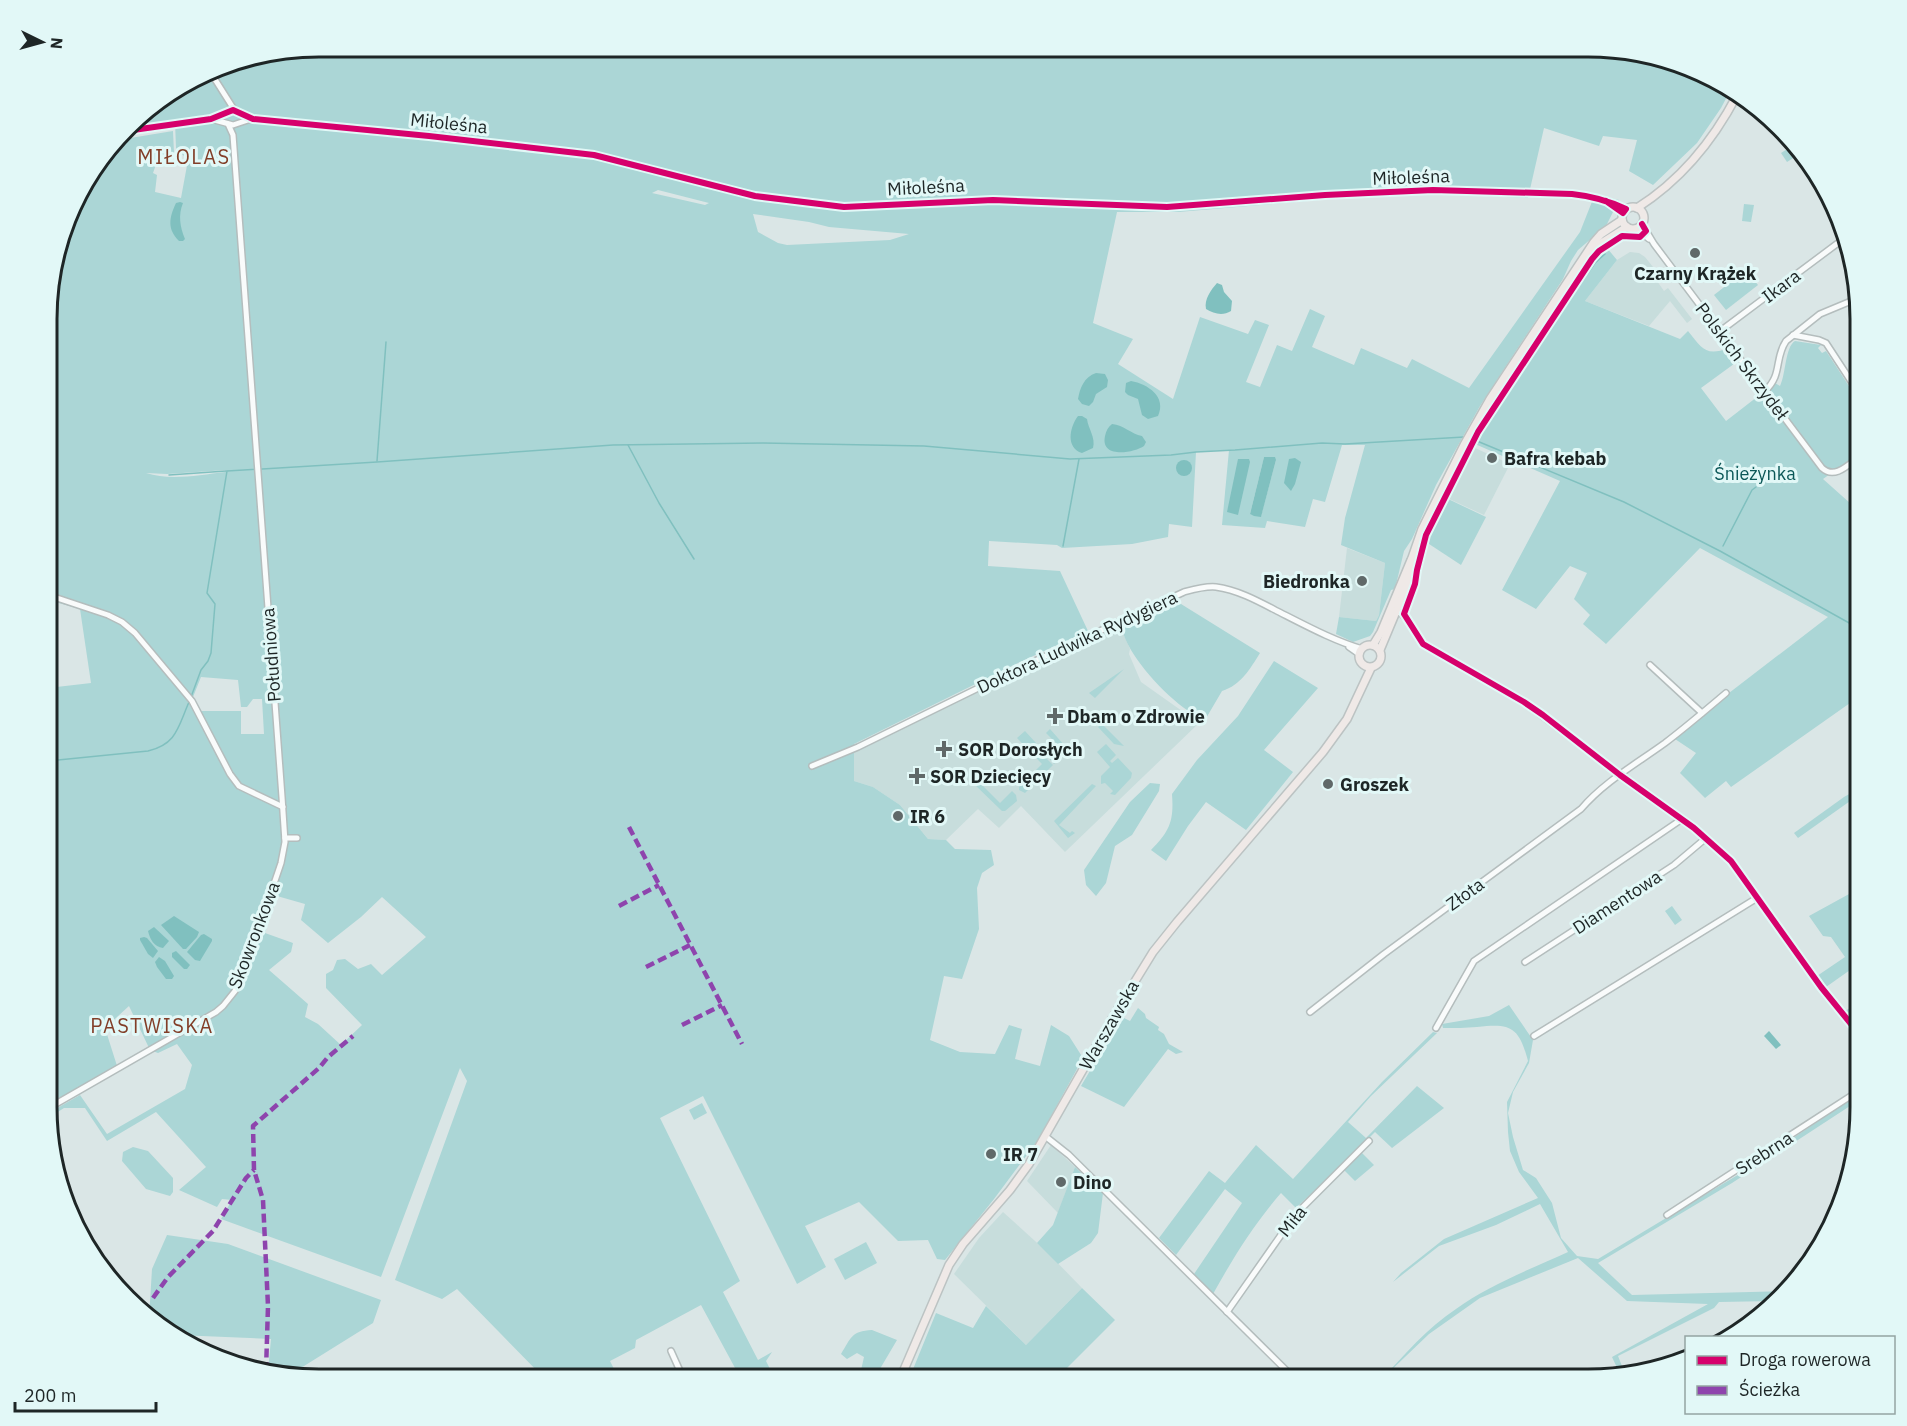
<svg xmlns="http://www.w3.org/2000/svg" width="1907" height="1426" font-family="'IBM Plex Sans',sans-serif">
  <rect width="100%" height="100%" fill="#dae6e6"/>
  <!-- built -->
  <g fill="#c7dddc">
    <path d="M1630,252L1639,253L1645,257L1661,277L1657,281L1664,291L1668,288L1692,319L1687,323L1670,301L1649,326L1585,301L1617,260Z"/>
    <path d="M1473,447L1510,464L1484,515L1447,498Z"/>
    <path d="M1347,548L1385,563L1379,615L1376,621L1339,617Z"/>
    <path d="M1118,627L1120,633H1123L1130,649L1129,654L1141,682L1199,723L1065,852L1021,806L999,828L978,809L946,840L928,839L900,805L873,787L854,781L853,752L1006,677L1037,666Z"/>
    <path d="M1051,1145L1075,1167L1058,1213L1027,1181Z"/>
    <path d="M1003,1212L1046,1251L1082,1288L1026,1345L954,1274L979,1238Z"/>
  </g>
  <!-- green -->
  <g fill="#abd6d6" fill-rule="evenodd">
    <path d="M319,47H1605L1692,67L1730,91L1721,108L1697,143L1653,185L1629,171L1637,140L1603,136L1599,146L1544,128L1528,198L1426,193L1319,200L1178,212H1117L1093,323L1133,339L1118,364L1173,399L1200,317L1248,334L1255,320L1269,325L1246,382L1260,387L1277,345L1292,351L1310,309L1325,316L1312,347L1354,365L1361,348L1407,368L1412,359L1469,388L1580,232L1595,194L1619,200L1606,226L1578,250L1571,261L1563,279L1480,406L1436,485L1412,539L1404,551L1395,589L1391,590L1373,632L1370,636L1353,642L1336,634L1339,617L1376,621L1379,615L1385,563L1341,545L1345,518L1365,445H1342L1325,502L1313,499L1305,527L1267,521L1265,528L1222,525L1229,450L1196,452L1192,527L1169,524L1168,537L1132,544L1062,548L1057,545L989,541L988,566L1060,571L1088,631L1018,663L854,744V781L873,787L900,805L928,839L946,840L955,849L991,850L994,865L982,873L977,888L979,929L962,979L944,976L930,1040L960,1052L995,1054L1009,1025L1022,1029L1015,1059L1040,1066L1051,1025L1069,1036L1083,1058L1038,1140L994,1199L945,1260L937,1259L928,1240L898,1241L859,1202L805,1226L826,1267L797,1284L703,1096L660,1118L740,1281L723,1292L758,1360L772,1352L766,1361L775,1379H741L701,1305L636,1340L635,1348L610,1361L619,1379H545L457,1289L442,1299L395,1280L467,1081L460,1068L381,1277L221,1219L232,1200L222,1199L217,1207L179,1190L206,1167L156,1112L107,1141L85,1108H64L47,1119V1114L80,1095L107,1134L185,1089L192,1065L177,1044L158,1053L150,1050L129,1006L105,1028L118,1069L47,1109L48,688L91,683L80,609L48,600L49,283L83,183L118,140L173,131L174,153L158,159L153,173L157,175L155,192L181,198L188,160L176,148L175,122L128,128L140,114L231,61ZM658,190L709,203L705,205L652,193ZM753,214L809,222L829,227L909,234L890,240L787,245L778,243L758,232ZM1264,457L1276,460L1261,516L1250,514ZM226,470L225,472C200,475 170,481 146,473L167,474ZM201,677L238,680L241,707H247L253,699H262L264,734H241V711H201L193,697ZM277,896L305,904L301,920L328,943L361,917L382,897L426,937L382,975L371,964L358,969L345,959L337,960L333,970L326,974V988L362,1025L341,1045L318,1024L305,1017L308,1004L269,970L291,952L293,943L265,933Z"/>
    <path d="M1792,146L1798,155L1787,162L1781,153Z"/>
    <path d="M1744,204L1754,205L1751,222L1742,221Z"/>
    <path d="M1607,248L1617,260L1585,301L1680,339L1688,331C1702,348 1705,357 1729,348L1738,361L1701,388L1726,421L1757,397L1760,400L1775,383L1780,386C1786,374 1785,347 1795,341L1821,345L1818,348L1822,353L1826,351L1860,403V453L1823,479L1860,512V696L1731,787L1726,781L1705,798L1680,773L1696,753L1675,739L1729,693L1828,617L1700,548L1606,644L1583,624L1590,615L1574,599L1587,573L1570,566L1536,609L1502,590L1560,481L1475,444L1493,413L1594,260Z"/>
    <path d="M1746,270L1758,285L1726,310L1714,295Z"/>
    <path d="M1446,498L1486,517L1461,565L1426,542Z"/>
    <path d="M1178,598L1181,604L1260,653C1250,669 1241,685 1222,691L1205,720C1178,709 1146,675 1131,650C1126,642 1123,633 1120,624Z"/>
    <path d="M1274,661L1318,688L1264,750L1293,772L1246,830L1206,802L1188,826L1166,861L1151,850C1170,831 1174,821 1172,794L1197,760L1238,716Z"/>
    <path d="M1124,669L1095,698L1089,693Z"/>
    <path d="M1102,724L1124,746L1114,744L1098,727Z"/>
    <path d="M1050,729L1065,746V753L1054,764L1049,758L1060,747L1046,733Z"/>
    <path d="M1025,731L1047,755L1045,757L1053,765L1025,793L1019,790V787L1042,764L1017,738Z"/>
    <path d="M1106,744L1116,755L1110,761L1112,763L1118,758L1132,773L1131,778L1115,795L1110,794L1113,791L1105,783L1101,784V776L1110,767L1097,752Z"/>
    <path d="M977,780L1000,803L1012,791L1016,795L1017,801L1005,811H1002L973,783Z"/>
    <path d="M1150,783L1160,784L1159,791L1132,835L1115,846L1106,883L1096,896L1086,885L1084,870L1130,802Z"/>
    <path d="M1092,784L1096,786L1059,825L1070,833L1072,831L1075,833L1068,838L1054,821Z"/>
    <path d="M1860,788V794L1798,838L1794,833L1844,797Z"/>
    <path d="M1860,888V963L1826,987L1817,976L1845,957L1831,937L1823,936L1809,916Z"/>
    <path d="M1672,906L1682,920L1675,925L1665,911Z"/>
    <path d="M1860,1002V1030L1845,1011Z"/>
    <path d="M1509,1005L1533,1040L1529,1063L1513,1092L1508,1113L1513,1137L1523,1170L1536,1178L1552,1203L1561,1238L1577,1256L1598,1259L1746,1170L1854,1097L1856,1100L1850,1106L1732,1183L1598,1263L1632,1295L1787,1291L1774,1301L1719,1302L1714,1308L1618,1356L1624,1371L1619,1372L1612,1357L1708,1304L1627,1301L1578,1258L1480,1298L1429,1334L1382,1379C1405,1354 1427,1328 1456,1309C1487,1286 1533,1268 1568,1252L1540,1204L1496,1225L1439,1246L1393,1282L1401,1273L1444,1239L1538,1198L1519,1172L1510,1151L1508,1132L1507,1102L1528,1061C1519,1026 1510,1023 1477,1027C1466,1028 1454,1028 1443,1028L1442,1024L1489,1016Z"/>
    <path d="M1138,1008L1145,1014L1146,1018L1159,1027L1158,1030L1164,1034L1169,1044L1183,1052L1176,1054L1168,1049L1124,1107L1081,1086L1122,1017L1130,1021Z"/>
    <path d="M1433,1032L1437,1033L1371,1096L1348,1122L1366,1138L1417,1086L1444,1108L1392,1148L1375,1132L1358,1149L1374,1165L1355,1181L1340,1166L1296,1208L1281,1193C1254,1224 1233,1258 1213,1294L1194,1274L1242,1203L1225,1189L1176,1255L1159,1238L1209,1171L1225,1183L1256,1145L1293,1179L1382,1082Z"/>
    <path d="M702,1103L707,1113L694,1120L689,1110Z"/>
    <path d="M133,1147L148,1151L173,1178V1192L170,1196L146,1189L122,1161L123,1152Z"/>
    <path d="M1075,1167L1103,1193L1098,1233L1091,1243L1058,1264L1037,1243L1053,1225Z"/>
    <path d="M167,1235L228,1244L381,1300L373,1323L288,1376L268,1371L271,1339L177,1335L149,1318L152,1269Z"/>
    <path d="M866,1242L877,1263L845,1280L834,1259Z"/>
    <path d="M1082,1288L1115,1320L1058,1377L1059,1379H909L936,1313L973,1328L986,1306L1026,1345Z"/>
    <path d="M872,1330L897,1340L874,1379H859L864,1357L857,1353L847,1359L841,1354C851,1338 851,1331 872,1330Z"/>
  </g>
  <!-- water -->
  <g fill="#80c0bf">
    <path d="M180,202L183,203C178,215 180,227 185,239L183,241H179C167,229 169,218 176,203Z"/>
    <path d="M1217,283L1222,285L1224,292L1232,301L1231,311C1223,316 1214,314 1206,309C1204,299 1211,290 1217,283Z"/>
    <path d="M1096,373L1105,374L1108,380L1107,387L1096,394L1093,402L1089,406L1082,404L1078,399C1080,388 1084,377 1096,373Z"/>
    <path d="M1131,381C1148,384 1167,397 1158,416L1148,419L1142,415L1138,399L1128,395L1125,392L1126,383Z"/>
    <path d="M1078,416H1082L1087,419C1088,428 1096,438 1093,448L1082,453C1066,448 1069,428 1078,416Z"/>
    <path d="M1112,424C1124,425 1131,434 1142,436L1146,442L1144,446C1134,453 1100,459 1105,436C1106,431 1108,427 1112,424Z"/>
    <path d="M1264,457H1275L1276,460L1261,517L1254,516L1250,514Z"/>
    <path d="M1295,458L1301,462L1295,484L1291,491L1284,483L1289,459Z"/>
    <path d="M1238,459H1249L1250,462L1238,515L1227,512Z"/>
    <circle cx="1184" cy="468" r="8"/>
    <path d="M174,916L199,932L197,937L186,949H183L161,925Z"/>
    <path d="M154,927L169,941L163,948C154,947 150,939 148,931Z"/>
    <path d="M204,934L212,939V941L200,961L195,960L187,952L201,935Z"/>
    <path d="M144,937L147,938L158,951L153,958L148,954L140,940V938Z"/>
    <path d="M176,951L190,965L187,969H184L172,957V953Z"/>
    <path d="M159,957L165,961L174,976L172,979H166L157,967L155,962Z"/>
    <path d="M1769,1031L1781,1045L1776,1049L1764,1036Z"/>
  </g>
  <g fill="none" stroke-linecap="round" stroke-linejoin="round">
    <!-- stream -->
    <g stroke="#80c0bf" stroke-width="1.5">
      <path d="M1482,433L1576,290L1595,263L1605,254"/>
      <path d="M1477,441L1624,502L1720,551L1860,629"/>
      <path d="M628,445L659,503L694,559"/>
      <path d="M377,461L386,342"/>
      <path d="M169,475L226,471"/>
      <path d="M1063,546L1079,459"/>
      <path d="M1723,546L1752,490L1756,487"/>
      <path d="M191,697L201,670L208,661L211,653L215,604L207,593L227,471L377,462L613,445L763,443L924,446L1070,459L1171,455L1196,452L1235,450L1322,443L1345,444L1464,437"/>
      <path d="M48,760H50"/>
      <path d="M58,760L148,751C177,744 178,727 189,702"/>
    </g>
    <defs>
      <g id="minor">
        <path d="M211,73L235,111"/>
        <path d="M211,119L233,110L253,119L429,136L594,155L755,196L844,207L993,200L1167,207L1325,195L1433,190L1572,194L1592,197L1626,209"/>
        <path d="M126,131L211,119L233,125L251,119"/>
        <path d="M1610,204L1623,213"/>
        <path d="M1642,224L1654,244L1822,468C1835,480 1849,464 1860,456"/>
        <path d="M1637,229L1649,239"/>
        <path d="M1719,332L1842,240"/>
        <path d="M1793,335L1819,340L1826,343L1860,395"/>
        <path d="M1765,391C1783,374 1774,359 1786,341L1820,314L1856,299"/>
        <path d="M48,595L108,615L122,622L135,633L192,701L230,774L239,786L283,807"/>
        <path d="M1395,610C1411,617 1412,632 1423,644L1524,702L1620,775L1694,828L1722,853L1731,861L1821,987L1860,1035"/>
        <path d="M1349,647L1359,654"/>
        <path d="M1650,665L1702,713"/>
        <path d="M812,766L858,747L1009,673L1184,592C1195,589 1205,586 1216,587C1238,590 1258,601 1277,611C1305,625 1332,640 1362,649"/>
        <path d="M285,838H297"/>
        <path d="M1525,962L1674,865L1706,838"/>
        <path d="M1310,1012L1384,954L1581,809C1604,782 1636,764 1665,743C1686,727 1706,710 1726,693"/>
        <path d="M1436,1028L1474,961L1682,819"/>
        <path d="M1534,1036L1757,898"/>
        <path d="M47,1109L216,1012L223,1006L235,991L252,949L281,863L285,842L282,797L233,135L228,124"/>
        <path d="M1045,1136L1069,1155L1295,1379"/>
        <path d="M1667,1215L1860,1090"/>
        <path d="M1227,1312L1295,1215L1369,1141"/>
        <path d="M671,1351L680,1371V1376L676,1379"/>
      </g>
      <g id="major">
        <circle cx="1633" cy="218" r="11"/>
        <path d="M1637,208C1681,180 1713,141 1737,95"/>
        <path d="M1592,249L1627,227"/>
        <circle cx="1370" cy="656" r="11"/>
        <path d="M1373,645L1381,632L1411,560"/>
        <path d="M1380,650L1408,583L1412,558L1422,529L1464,445L1490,399L1594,242L1601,234L1622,220"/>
        <path d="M900,1379L949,1265L963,1244L1010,1190L1029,1164L1113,1017L1153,952L1177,922L1323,752L1347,719L1371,668"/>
      </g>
    </defs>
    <!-- minor casing -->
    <use href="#minor" stroke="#b4bdbd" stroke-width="8"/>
    <!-- major casing -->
    <use href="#major" stroke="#bcc3c3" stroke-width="10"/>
    <!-- minor -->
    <use href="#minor" stroke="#f9fbfb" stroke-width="5"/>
    <!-- major -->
    <use href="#major" stroke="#efe9e7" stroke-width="7"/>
    <!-- quiet -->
    <g stroke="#8e44ad" stroke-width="4.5" stroke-dasharray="9 4.5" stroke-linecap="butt">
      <path d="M629,827L742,1044"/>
      <path d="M619,906L659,885"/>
      <path d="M646,967L690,945"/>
      <path d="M682,1025L722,1005"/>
      <path d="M153,1298L168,1277L213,1231L246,1178L254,1170"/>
      <path d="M266,1371L268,1306L263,1200L254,1170L253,1126L319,1068L328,1057L353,1036"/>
    </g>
    <defs>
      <g id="cycleway">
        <path d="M126,131L211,119L233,110L253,119L429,136L594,155L755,196L844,207L993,200L1167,207L1325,195L1433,190L1572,194C1591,196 1609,201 1626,209L1623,213L1606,201"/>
        <path d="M1642,224L1646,231L1640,237L1622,236L1599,251L1592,259L1478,432L1426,535L1417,570L1415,584L1404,614L1423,644L1524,702L1543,715L1620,775L1694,828L1731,861L1821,987L1860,1035"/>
      </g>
    </defs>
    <!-- cycleway casing -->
    <use href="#cycleway" stroke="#e2f8f7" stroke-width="10"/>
    <!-- cycleway -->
    <use href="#cycleway" stroke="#d6006c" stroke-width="6"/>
  </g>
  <!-- markers -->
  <g fill="#606969" stroke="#e2f8f7" stroke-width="2">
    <circle cx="1695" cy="253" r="6"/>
    <circle cx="1492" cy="458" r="6"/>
    <circle cx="1362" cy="581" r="6"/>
    <path d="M1052 707h6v6h6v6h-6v6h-6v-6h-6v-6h6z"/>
    <path d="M941 740h6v6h6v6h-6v6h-6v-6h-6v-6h6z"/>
    <path d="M914 767h6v6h6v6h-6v6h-6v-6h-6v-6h6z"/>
    <circle cx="1328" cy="784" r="6"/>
    <circle cx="898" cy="816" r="6"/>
    <circle cx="991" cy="1154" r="6"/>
    <circle cx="1061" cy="1182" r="6"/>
  </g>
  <g text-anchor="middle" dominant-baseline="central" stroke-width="6" stroke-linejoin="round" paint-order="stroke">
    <!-- street labels -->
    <g font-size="18" fill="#1e2626" stroke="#e2f8f7">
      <text transform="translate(449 123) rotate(6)">Miłoleśna</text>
      <text transform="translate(1411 177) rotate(-2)">Miłoleśna</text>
      <text transform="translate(926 187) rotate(-3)">Miłoleśna</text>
      <text transform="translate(1781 286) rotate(-37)">Ikara</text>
      <text transform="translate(1742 361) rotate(53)">Polskich Skrzydeł</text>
      <text transform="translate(1077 642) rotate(-25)">Doktora Ludwika Rydygiera</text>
      <text transform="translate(271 655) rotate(-94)">Południowa</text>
      <text transform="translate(1465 894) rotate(-36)">Złota</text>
      <text transform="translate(1617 902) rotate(-33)">Diamentowa</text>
      <text transform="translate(254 935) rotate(-69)">Skowronkowa</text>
      <text transform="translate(1109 1025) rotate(-60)">Warszawska</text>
      <text transform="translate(1764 1153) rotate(-33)">Srebrna</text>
      <text transform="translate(1292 1221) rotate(-51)">Miła</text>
    </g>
    <!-- poi labels -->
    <g font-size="18" font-weight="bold" fill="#1e2626" stroke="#e2f8f7" text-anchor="start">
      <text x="1695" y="273" text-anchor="middle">Czarny Krążek</text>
      <text x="1504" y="458">Bafra kebab</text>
      <text x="1350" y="581" text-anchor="end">Biedronka</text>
      <text x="1067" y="716">Dbam o Zdrowie</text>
      <text x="958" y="749">SOR Dorosłych</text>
      <text x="930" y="776">SOR Dziecięcy</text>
      <text x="1340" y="784">Groszek</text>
      <text x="910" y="816">IR 6</text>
      <text x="1003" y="1154">IR 7</text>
      <text x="1073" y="1182">Dino</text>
    </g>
    <!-- park labels -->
    <g font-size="18" fill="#0c5858" stroke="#e2f8f7">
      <text x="1755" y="473">Śnieżynka</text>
    </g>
    <!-- neighbourhood labels -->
    <g font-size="20" letter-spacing="1.5" fill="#823e28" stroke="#e2f8f7">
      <text x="184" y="156">MIŁOLAS</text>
      <text x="152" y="1025">PASTWISKA</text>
    </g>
  </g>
  <!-- crop -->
  <path d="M0 0H1907V1426H0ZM319 57H1588A262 262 0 0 1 1850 319V1107A262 262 0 0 1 1588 1369H319A262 262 0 0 1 57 1107V319A262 262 0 0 1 319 57Z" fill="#e2f8f7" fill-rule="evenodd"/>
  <path fill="none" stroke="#1e2626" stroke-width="3" d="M319 57H1588A262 262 0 0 1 1850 319V1107A262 262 0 0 1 1588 1369H319A262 262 0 0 1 57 1107V319A262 262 0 0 1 319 57Z"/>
  <!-- legend -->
  <rect x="1685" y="1336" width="210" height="78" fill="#e2f8f7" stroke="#94a4a3" stroke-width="1.5"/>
  <rect x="1697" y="1356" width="30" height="9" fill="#d6006c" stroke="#94a4a3" stroke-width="1.5"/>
  <text x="1739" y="1366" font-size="18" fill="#1e2626">Droga rowerowa</text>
  <rect x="1697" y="1386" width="30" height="9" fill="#8e44ad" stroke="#94a4a3" stroke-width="1.5"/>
  <text x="1739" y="1396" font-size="18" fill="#1e2626">Ścieżka</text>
  <!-- north arrow -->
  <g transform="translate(42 42) rotate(95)" stroke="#e2f8f7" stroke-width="4.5" paint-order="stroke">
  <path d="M0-4.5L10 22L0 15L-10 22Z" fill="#1e2626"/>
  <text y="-9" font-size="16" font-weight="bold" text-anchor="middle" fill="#1e2626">N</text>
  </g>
  <!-- scale -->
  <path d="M15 1402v9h141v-9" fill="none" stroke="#1e2626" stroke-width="3"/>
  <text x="24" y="1402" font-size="18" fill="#1e2626" stroke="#e2f8f7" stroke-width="4.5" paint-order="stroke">200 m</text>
</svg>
